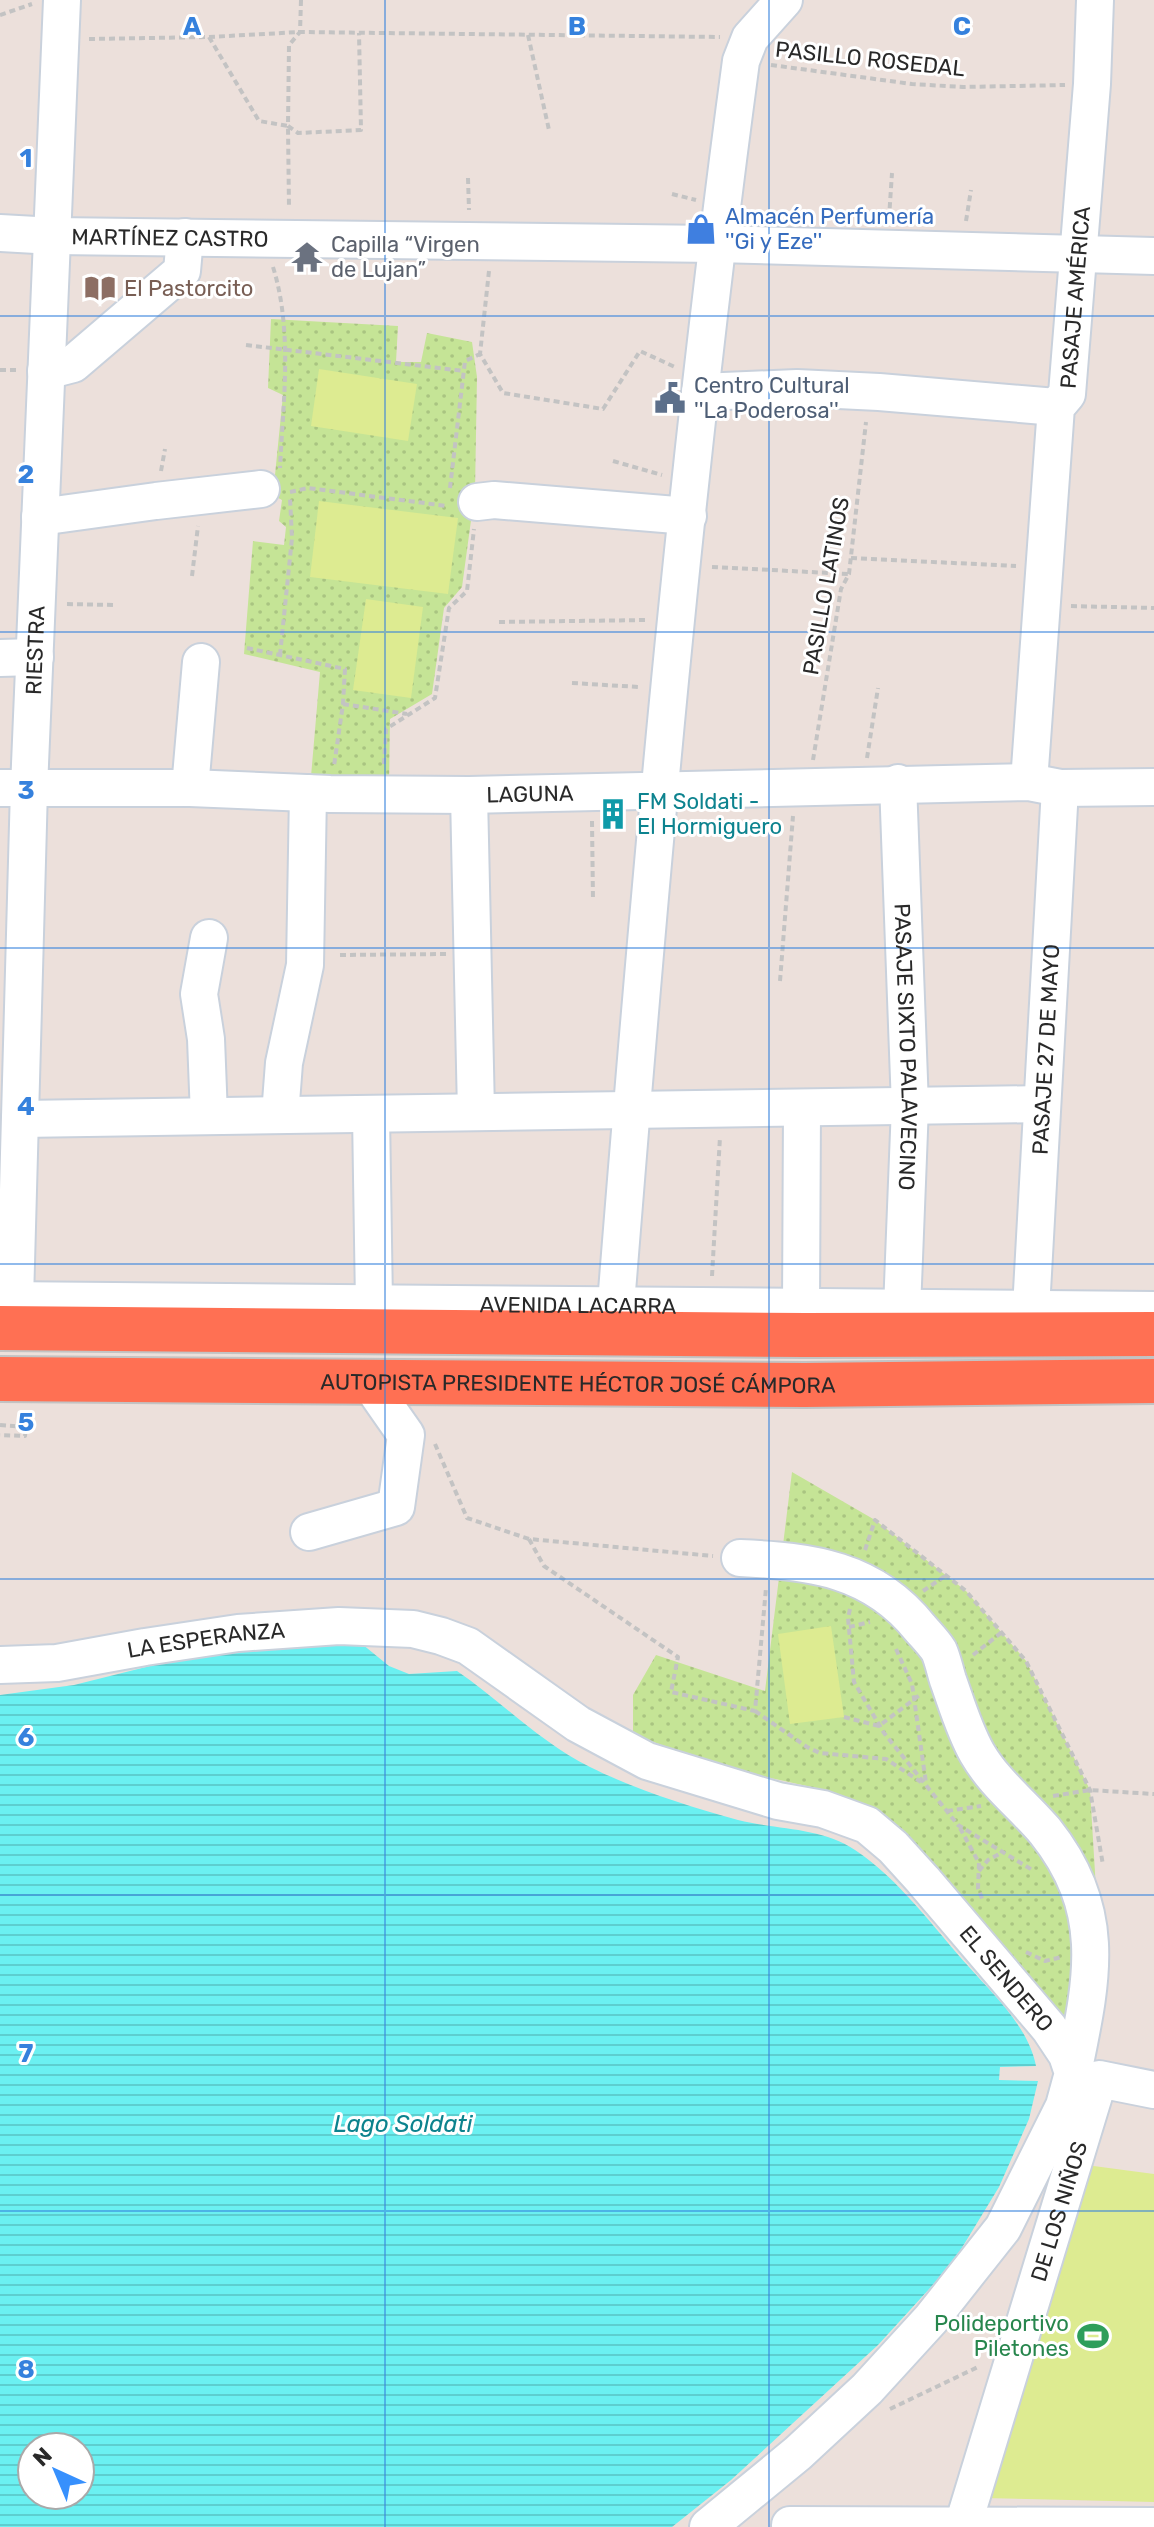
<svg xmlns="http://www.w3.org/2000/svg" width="1154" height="2527" font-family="Rubik,sans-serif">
  <defs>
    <pattern id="park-dots" width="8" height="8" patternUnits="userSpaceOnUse" patternTransform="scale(2)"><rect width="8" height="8" fill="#c5e496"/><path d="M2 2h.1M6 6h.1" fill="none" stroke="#a9c481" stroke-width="1.8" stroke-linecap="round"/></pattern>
    <pattern id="water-rules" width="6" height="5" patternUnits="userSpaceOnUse" patternTransform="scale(2)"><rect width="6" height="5" fill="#6bf0f1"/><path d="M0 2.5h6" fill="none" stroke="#5dcecf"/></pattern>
  </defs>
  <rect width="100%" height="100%" fill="#ece0db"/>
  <!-- park -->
  <g fill="url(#park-dots)">
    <path d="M271,319L398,326L396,362H421L427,333L472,342L477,377L475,491L462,587L444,608L432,694L390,719L389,787L310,788L320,672L244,654L253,541L284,545L286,527L279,521L282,500L273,495L283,395L268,388Z"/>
    <path d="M792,1472L875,1520L966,1591L1026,1661L1090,1790L1100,1955L1084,2042L868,1811L820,1789L713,1765L633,1734V1695L656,1655L765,1691Z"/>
  </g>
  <!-- pitch -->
  <g fill="#ddeb91">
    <path d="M319,369L417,384L408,441L311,426Z"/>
    <path d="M319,501L458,518L448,594L310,577Z"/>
    <path d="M366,599L423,607L411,698L353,690Z"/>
    <path d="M831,1626L844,1717L790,1724L778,1634Z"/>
    <path d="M1086,2165L1154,2174V2502L982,2498Z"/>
  </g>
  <!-- water -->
  <path fill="url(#water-rules)" fill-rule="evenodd" d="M273,1639L362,1644L389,1666L409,1674L457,1671C501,1701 541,1743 590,1767C634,1789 690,1807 738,1820C777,1830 821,1827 855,1850C900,1880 933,1927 969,1967C994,1995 1029,2028 1036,2066L1000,2067L999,2080L1038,2081L1029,2119L999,2187L952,2264L878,2345L731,2480L672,2527H0V1695L74,1685L214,1650ZM32,2447H80V2495H32Z"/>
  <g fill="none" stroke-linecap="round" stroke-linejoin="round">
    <defs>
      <g id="minor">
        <path id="s1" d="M0,233L54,236L716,244L1154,256"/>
        <path d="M46,371L73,364L182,271L185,237"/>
        <path d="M700,392L797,388L879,392L1056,407"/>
        <path d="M477,502L494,500L688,516"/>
        <path d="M40,517L156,501L261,489"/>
        <path d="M0,658L35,657"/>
        <path id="s2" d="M1029,782L1056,407L1067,394L1092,84L1095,0"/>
        <path id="s3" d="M898,783L910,1106L902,1309"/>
        <path id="s4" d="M0,788H190L330,794L469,795L1029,782L1060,788L1154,787"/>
        <path d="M190,788L201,662"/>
        <path d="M469,795L476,1112"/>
        <path d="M371,1114L374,1303"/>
        <path d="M280,1115L284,1063L305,965L308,793"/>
        <path d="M209,1116L206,1039L199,994L209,938"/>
        <path d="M20,1119L1042,1104"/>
        <path id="s5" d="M0,1300L1154,1310"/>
        <path id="s6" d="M15,1300L29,788L62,0"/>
        <path d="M616,1304C649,889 685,474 741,61L750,38L784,0"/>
        <path d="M801,1307L802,1108"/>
        <path id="s7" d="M1031,1309L1060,788"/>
        <path d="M309,1532L396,1507L406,1435L369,1382"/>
        <path d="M740,1558C811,1561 873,1569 920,1628C926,1635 934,1643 939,1651C943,1660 945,1671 948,1680C957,1705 964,1730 977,1753C995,1784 1022,1804 1045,1831C1109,1911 1092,1980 1073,2073"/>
        <path id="s8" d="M0,1665L57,1663L145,1647L238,1633L339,1626L413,1629L441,1636L468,1646L578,1724L647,1761L778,1801L823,1809L867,1825L893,1847L923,1880L1049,2028L1067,2055L1073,2073L1064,2106L1003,2228L931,2319L867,2389L798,2453L708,2527"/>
        <path d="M790,2525L1154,2526"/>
        <path id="s9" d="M963,2525L1099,2079L1154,2090"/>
      </g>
      <g id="highway">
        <path d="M0,1328L805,1335L1154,1334"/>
        <path id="s10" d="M0,1379L805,1385L1154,1381"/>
      </g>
    </defs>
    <!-- minor casing -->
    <use href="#minor" stroke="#c9d1dc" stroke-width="40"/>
    <!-- highway casing -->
    <use href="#highway" stroke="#c3c3c3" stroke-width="48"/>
    <!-- path -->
    <g stroke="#c3c3c3" stroke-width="4" stroke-dasharray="6 4" stroke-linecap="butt">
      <path d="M301,0L300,32L289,45L288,126L298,133L361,130L359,33"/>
      <path d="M0,15L32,4"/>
      <path d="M528,35L549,130"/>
      <path d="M209,37L259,121L288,126L289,208"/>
      <path d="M89,39L209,37L300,32L720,37"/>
      <path d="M771,65L912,84L963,87L1065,85"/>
      <path d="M468,178L469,210"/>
      <path d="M672,194L696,200"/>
      <path d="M889,218L892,173"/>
      <path d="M966,221L971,190"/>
      <path d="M273,267C293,331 283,402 280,468"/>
      <path d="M489,271L480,354L503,393L603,409L640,351L675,367"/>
      <path d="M246,345L464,371"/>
      <path d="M0,370H18"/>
      <path d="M613,461L662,475"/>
      <path d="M161,471L165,449"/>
      <path d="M450,488L465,361L480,354"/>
      <path d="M290,492L308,488L447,506"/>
      <path d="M851,558L1016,566"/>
      <path d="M712,567L849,574"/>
      <path d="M192,576L198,526"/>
      <path d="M67,604L113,605"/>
      <path d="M1071,606L1154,608"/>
      <path d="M499,622L647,620"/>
      <path d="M247,648L345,669L343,704L334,766"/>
      <path d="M280,655L292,538L290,498"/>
      <path d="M572,683L639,687"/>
      <path d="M343,704L407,714"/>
      <path d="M867,758L878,688"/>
      <path d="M813,760L841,589L849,574L866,422"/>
      <path d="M384,764L386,729L435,698L449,608L467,591L474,529"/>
      <path d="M592,821L593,901"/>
      <path d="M340,955L446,954"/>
      <path d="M780,981L793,816"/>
      <path d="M712,1276L720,1137"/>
      <path d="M0,1425L26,1427L25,1436L0,1435"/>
      <path d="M435,1444L467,1518L529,1539L713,1556"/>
      <path d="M529,1539L544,1566L678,1657L671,1692L755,1711L766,1588"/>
      <path d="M865,1550L875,1520L966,1591L1026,1661L1090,1790L1103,1865"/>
      <path d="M923,1591L945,1576"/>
      <path d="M850,1609L848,1618L854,1682L884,1733L958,1825L1034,1871"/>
      <path d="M849,1627L870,1622"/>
      <path d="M896,1649L912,1684L926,1783"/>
      <path d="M973,1655L1002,1632"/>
      <path d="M755,1711L807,1747L820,1753L886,1759L921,1782"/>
      <path d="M844,1717L879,1726L921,1694"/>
      <path d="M1053,1796L1090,1790L1154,1794"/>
      <path d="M947,1811L981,1806"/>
      <path d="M960,1828L979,1863L978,1888L983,1901"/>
      <path d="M979,1871L988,1860L1001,1853"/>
      <path d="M1026,1952L1045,1961L1062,1957"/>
      <path d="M890,2409L980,2366"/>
    </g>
    <!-- minor -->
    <use href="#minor" stroke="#fff" stroke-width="36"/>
    <!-- highway -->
    <use href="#highway" stroke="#ff7053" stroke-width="44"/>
  </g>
  <!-- grid -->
  <path fill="none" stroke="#3581dd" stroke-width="2" stroke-opacity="0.55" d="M385,0V2527M769,0V2527M0,316H1154M0,632H1154M0,948H1154M0,1264H1154M0,1579H1154M0,1895H1154M0,2211H1154"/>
  <!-- icons -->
  <defs>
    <symbol id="shop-bare" viewBox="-9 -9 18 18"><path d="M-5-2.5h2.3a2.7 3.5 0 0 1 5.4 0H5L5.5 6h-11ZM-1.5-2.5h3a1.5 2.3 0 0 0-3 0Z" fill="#3f7fe0" stroke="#fff" stroke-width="2.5" paint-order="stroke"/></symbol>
    <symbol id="temple-bare" viewBox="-9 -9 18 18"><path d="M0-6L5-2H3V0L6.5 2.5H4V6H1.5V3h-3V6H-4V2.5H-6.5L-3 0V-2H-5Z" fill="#6b7280" stroke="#fff" stroke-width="2.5" paint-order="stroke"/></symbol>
    <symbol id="library-bare" viewBox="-9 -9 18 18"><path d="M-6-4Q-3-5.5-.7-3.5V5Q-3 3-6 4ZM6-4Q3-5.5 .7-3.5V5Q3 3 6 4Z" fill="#8d6e63" stroke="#fff" stroke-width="2.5" paint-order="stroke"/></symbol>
    <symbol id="civic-bare" viewBox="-9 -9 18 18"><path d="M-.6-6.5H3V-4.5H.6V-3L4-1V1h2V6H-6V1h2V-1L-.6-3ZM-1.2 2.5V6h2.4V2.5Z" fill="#5c6f8a" stroke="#fff" stroke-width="2.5" paint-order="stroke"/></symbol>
    <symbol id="building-bare" viewBox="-9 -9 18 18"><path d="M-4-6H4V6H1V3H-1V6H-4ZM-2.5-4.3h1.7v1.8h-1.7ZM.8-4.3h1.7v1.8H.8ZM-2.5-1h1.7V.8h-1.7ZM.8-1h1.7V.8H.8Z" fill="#0f9aa8" stroke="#fff" stroke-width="2.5" paint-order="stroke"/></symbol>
    <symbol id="stadium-bare" viewBox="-9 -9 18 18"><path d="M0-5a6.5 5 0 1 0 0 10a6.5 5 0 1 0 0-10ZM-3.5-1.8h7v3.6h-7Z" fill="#2e9e5b" stroke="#fff" stroke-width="2.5" paint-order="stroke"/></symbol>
  </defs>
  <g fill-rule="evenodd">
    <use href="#shop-bare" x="679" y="207" width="44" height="44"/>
    <use href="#temple-bare" x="285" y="235" width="44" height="44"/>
    <use href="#library-bare" x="78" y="266" width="44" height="44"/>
    <use href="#civic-bare" x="648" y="376" width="44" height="44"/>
    <use href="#building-bare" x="591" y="792" width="44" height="44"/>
    <use href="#stadium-bare" x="1071" y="2314" width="44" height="44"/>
  </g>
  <g text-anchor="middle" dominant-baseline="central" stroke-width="6" stroke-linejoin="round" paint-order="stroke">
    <!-- street labels -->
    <g font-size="22" fill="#292929" stroke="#fff">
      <text transform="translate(870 59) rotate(6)">PASILLO ROSEDAL</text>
      <text stroke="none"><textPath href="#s1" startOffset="170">MARTÍNEZ CASTRO</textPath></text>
      <text stroke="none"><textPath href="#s2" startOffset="490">PASAJE AMÉRICA</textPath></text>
      <text transform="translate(826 586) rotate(-80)">PASILLO LATINOS</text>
      <text stroke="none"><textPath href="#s6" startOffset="650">RIESTRA</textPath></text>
      <text stroke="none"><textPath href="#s4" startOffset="530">LAGUNA</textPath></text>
      <text stroke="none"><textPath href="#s3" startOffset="264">PASAJE SIXTO PALAVECINO</textPath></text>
      <text stroke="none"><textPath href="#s7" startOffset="260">PASAJE 27 DE MAYO</textPath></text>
      <text stroke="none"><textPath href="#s5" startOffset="578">AVENIDA LACARRA</textPath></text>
      <text stroke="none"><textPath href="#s10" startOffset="578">AUTOPISTA PRESIDENTE HÉCTOR JOSÉ CÁMPORA</textPath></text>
      <text stroke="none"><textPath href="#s8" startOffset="208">LA ESPERANZA</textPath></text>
      <text stroke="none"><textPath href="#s8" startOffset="1124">EL SENDERO</textPath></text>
      <text stroke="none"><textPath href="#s9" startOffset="328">DE LOS NIÑOS</textPath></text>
    </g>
    <!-- shop labels -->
    <g font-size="22" fill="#366cbe" stroke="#fff" text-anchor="start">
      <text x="725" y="216">Almacén Perfumería<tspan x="725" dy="25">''Gi y Eze''</tspan></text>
    </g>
    <!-- worship labels -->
    <g font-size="22" fill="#5b616d" stroke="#fff" text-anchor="start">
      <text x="331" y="244">Capilla “Virgen<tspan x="331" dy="25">de Lujan”</tspan></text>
    </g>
    <!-- education labels -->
    <g font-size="22" fill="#785e54" stroke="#fff" text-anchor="start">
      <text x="124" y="288">El Pastorcito</text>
    </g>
    <!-- service labels -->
    <g font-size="22" fill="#4e5e75" stroke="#fff" text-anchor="start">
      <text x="694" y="385">Centro Cultural<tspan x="694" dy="25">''La Poderosa''</tspan></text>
    </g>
    <!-- culture labels -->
    <g font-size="22" fill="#0d838f" stroke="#fff" text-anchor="start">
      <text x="637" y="801">FM Soldati -<tspan x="637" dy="25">El Hormiguero</tspan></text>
    </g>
    <!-- leisure labels -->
    <g font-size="22" fill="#27864d" stroke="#fff" text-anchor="end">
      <text x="1069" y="2323">Polideportivo<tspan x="1069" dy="25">Piletones</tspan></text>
    </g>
    <!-- water labels -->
    <g font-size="24" font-style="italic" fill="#0c838e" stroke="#fff">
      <text x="403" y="2124">Lago Soldati</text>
    </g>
  </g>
  <g font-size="26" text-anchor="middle" font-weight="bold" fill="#3581dd" stroke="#fff" stroke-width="6" stroke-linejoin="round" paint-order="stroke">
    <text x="192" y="35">A</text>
    <text x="577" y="35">B</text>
    <text x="962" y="35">C</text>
    <text x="26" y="167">1</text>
    <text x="26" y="483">2</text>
    <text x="26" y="799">3</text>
    <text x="26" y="1115">4</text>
    <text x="26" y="1431">5</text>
    <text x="26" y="1746">6</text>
    <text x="26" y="2062">7</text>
    <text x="26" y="2378">8</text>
  </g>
  <!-- north arrow -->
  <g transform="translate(56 2471) rotate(316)"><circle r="38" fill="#ffffff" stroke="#a9a9a9" stroke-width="2"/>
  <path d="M0-6L14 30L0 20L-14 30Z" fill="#3790fd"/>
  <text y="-12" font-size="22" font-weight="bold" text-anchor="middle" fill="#292929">N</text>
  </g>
</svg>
